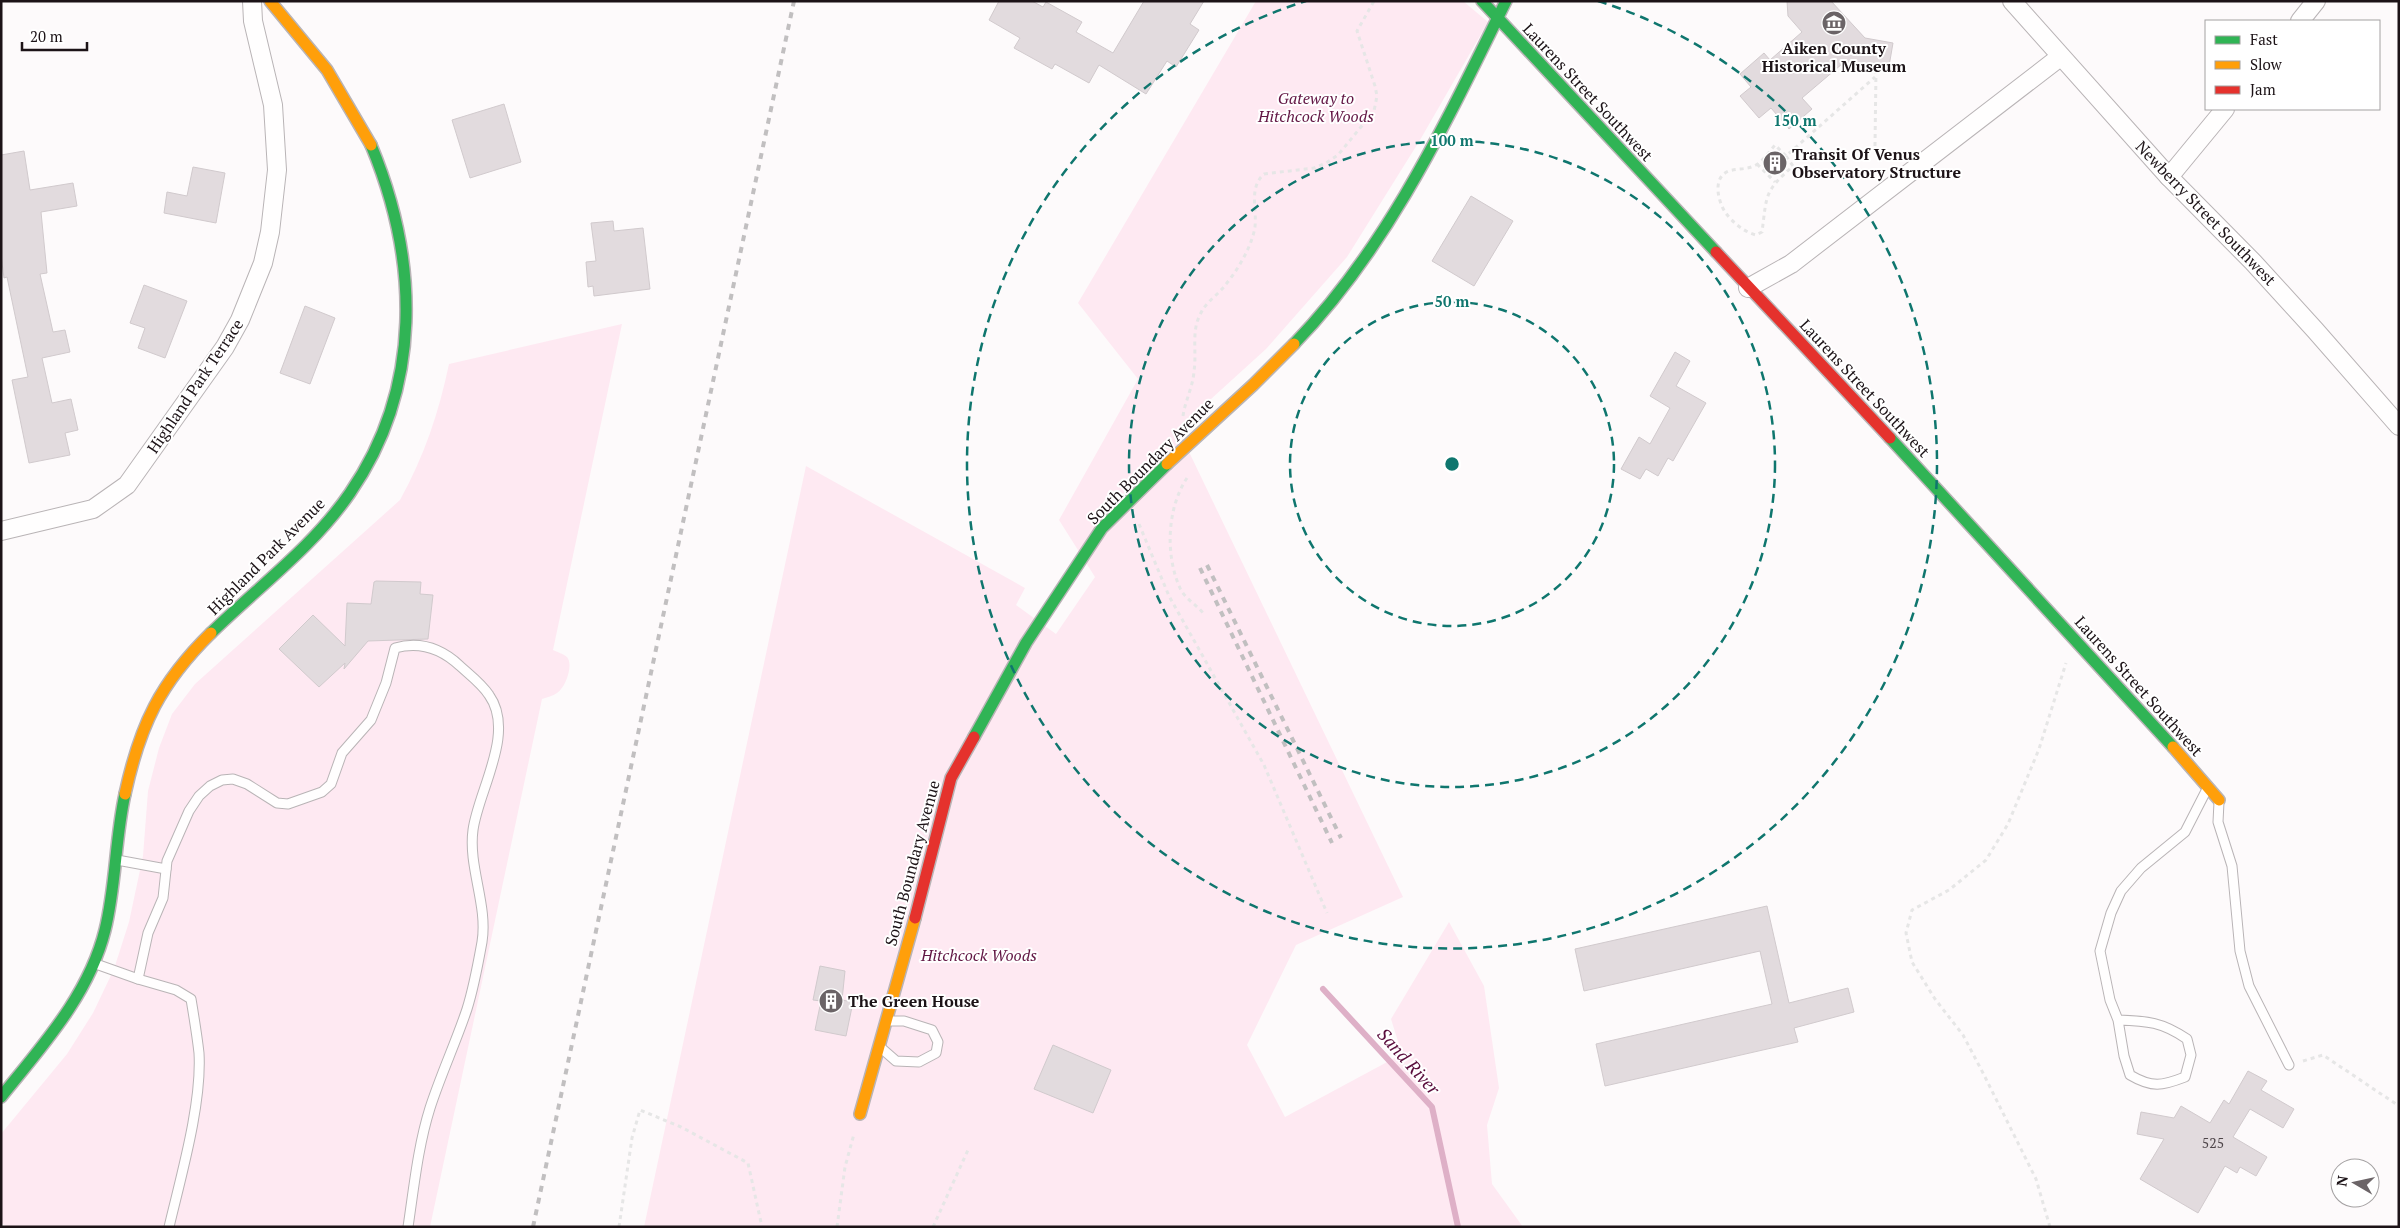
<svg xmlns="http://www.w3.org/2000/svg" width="2400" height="1228" font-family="'PT Serif',serif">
  <rect width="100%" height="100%" fill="#fdfafb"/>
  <!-- green -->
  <g fill="#fee9f2">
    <path d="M1256,1H1463L1488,22L1420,140L1347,257L1266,349L1178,429L1403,897L1296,945L1247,1045L1285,1117L1402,1054L1391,1019L1449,922L1484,986L1499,1088L1487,1125L1492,1184L1523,1227H644L806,466L1025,588L1016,605L1056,634L1095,577L1059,520L1138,379L1078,303Z"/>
    <path d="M622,324L553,650C557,652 564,654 567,657C574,665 565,688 557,693C553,696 547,697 542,699L430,1227H8L1,1223V1134L67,1054L93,1013L114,969L129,922L143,856L148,791L159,748L172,714L195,684L400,500C424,457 439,412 449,364Z"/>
  </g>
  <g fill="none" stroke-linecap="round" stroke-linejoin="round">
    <!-- stream -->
    <path stroke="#deb0c7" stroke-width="6" d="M1323,989L1432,1107L1458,1227"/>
  </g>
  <!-- building -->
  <g fill="#e2dbde" stroke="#d1cacd">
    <path d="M999,1H1032L1043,7L1046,2L1082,22L1076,32L1113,53L1144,1H1204L1190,24L1199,30L1176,67L1167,61L1146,94L1099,65L1089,83L1055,64L1052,69L1014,48L1020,38L989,20Z"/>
    <path d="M1787,1H1831L1865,38L1893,43L1888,72L1842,64L1802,98L1812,109L1789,129L1771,108L1759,118L1740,96L1751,87L1740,74L1764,53L1770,60L1802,32L1788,16Z"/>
    <path d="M504,104L521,162L470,178L452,120Z"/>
    <path d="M24,151L30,190L73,183L77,206L41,212L47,273L40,274L53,332L65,330L70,352L42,358L52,403L71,399L78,430L65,433L70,455L29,463L12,380L28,377L7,277L4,278L1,255V155Z"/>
    <path d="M193,167L225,173L216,223L164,213L167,192L187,196Z"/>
    <path d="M1471,196L1513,221L1474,286L1432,261Z"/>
    <path d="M613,221L614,231L643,228L650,289L594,296L593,286L588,287L586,262L596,261L591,223Z"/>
    <path d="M144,285L187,301L165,358L138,348L145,328L130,323Z"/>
    <path d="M305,306L335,318L310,384L280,373Z"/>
    <path d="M1675,352L1690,361L1676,386L1706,403L1673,461L1668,458L1658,476L1646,469L1640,479L1621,469L1639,437L1650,444L1670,408L1650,396Z"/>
    <path d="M376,581L421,582L420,594L433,595L428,639L368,641L344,669L345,663L319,687L279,649L313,615L345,646L347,603L371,604L374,582Z"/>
    <path d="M1767,906L1789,1003L1848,988L1854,1012L1794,1028L1798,1042L1605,1086L1596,1044L1772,1004L1760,951L1584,991L1575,949Z"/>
    <path d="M820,966L845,971L842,1000L853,1002L846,1036L815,1030L821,1001L813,1000Z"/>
    <path d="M1053,1045L1111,1070L1093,1113L1034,1089Z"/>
    <path d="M2248,1071L2267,1081L2261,1090L2294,1109L2283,1128L2250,1109L2233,1137L2267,1157L2256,1176L2240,1167L2237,1173L2225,1166L2198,1213L2140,1179L2164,1139L2137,1134L2141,1112L2174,1118L2181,1106L2210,1123L2224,1100L2229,1104Z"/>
  </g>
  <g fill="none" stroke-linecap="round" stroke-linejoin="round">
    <defs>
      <g id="lane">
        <path d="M2219,802L2218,822L2232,866L2240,951L2249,986L2289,1065"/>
        <path d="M117,860L166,869"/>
        <path d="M96,964L138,979"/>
        <path d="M2118,1020C2148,1021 2162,1022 2187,1039L2191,1055L2185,1077C2162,1086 2152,1088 2130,1075L2124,1056L2118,1020L2110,1000L2100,951L2111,913L2121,891L2141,868L2185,832L2207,789"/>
        <path d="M880,1047L896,1061L919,1062L936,1053L938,1042L932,1030L904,1021H889"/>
        <path d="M169,1227C181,1176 202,1104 199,1053C197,1035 194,1017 191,999L176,990L138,979L148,933L163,898L167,861L189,811L199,796L210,786L222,780L233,779L247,784L277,803L288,804L322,792L331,784L342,753L371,720L386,683L395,648C420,641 442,649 460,666C470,675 482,684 489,695C516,733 478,791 473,830C468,867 488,905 482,942C478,964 474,987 467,1009C456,1042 441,1074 430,1108C418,1146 414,1187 408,1227"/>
      </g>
      <g id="street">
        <path d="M2012,1L2169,177L2253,262L2315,330L2399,426"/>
        <path d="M2300,21L2316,1"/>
        <path d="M2169,177L2225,109"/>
        <path d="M1748,288L1791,264L2060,57"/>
        <path d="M1,531L93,509L127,485L225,347L240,320L263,263L270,232L277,170L273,105L253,21L252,1"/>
      </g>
      <g id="fast">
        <path d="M1482,1L1716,252"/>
        <path d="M1294,344C1389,246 1446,122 1506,1"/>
        <path d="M1890,438L2173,747"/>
        <path d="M211,633C258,587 313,547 350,493C423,387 419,260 371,145"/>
        <path d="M974,737L1026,643L1102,528L1167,464"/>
        <path d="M1,1097C42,1046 89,995 105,930C116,886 115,839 125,794"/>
      </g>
      <g id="slow">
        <path d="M270,1L327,70L371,145"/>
        <path d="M1167,464L1253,385L1294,344"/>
        <path d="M2173,747L2219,800"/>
        <path d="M125,794C140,725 160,683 211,633"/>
        <path d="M860,1114L915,918"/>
      </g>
      <g id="jam">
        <path d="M1716,252L1890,438"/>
        <path d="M915,918L951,778L974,737"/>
      </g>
    </defs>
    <!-- lane casing -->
    <use href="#lane" stroke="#b9b4b6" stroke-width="11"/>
    <!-- street casing -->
    <use href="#street" stroke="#b9b4b6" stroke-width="20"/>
    <!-- fast casing -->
    <use href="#fast" stroke="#b9b4b6" stroke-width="14"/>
    <!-- slow casing -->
    <use href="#slow" stroke="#b9b4b6" stroke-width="14"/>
    <!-- jam casing -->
    <use href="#jam" stroke="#b9b4b6" stroke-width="14"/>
    <!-- path -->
    <g stroke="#e6e6e6" stroke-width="3" stroke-dasharray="4 4" stroke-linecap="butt">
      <path d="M1876,70L1875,146L1887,159"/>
      <path d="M1786,156L1793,166C1764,192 1767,194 1762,232L1756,235C1744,232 1732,222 1725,212C1718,201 1712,177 1729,171C1738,168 1747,170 1756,165C1763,161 1769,152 1775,145L1786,156L1875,77"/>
      <path d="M1757,164L1775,182"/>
      <path d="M1183,416C1185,401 1193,387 1194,371C1197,353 1191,332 1200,315C1205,303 1214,298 1222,289C1235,274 1249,252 1254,232C1259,213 1247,189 1264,174L1314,168L1326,163L1338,155L1374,111L1377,96L1375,86L1357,31L1374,1"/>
      <path d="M1187,478C1167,508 1165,555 1180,588C1185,599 1196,604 1204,614"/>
      <path d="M1139,524L1169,596L1264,765L1327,913"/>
      <path d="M2303,1061L2323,1055L2399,1106"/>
      <path d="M619,1227L632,1138L640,1110L681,1127L748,1163L762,1227"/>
      <path d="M837,1227L845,1167L854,1134"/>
      <path d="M933,1227L968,1150"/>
      <path d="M2050,1227L2036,1179L1983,1073L1963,1035L1935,999L1912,962L1906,933L1912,910L1949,890L1986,860L2008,824L2039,749L2066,663"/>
    </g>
    <!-- lane -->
    <use href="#lane" stroke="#fffefe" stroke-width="9"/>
    <!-- street -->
    <use href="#street" stroke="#fffefe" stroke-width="18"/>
    <!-- fast -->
    <use href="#fast" stroke="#30b455" stroke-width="11"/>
    <!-- slow -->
    <use href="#slow" stroke="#ff9f0a" stroke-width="11"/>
    <!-- jam -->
    <use href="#jam" stroke="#e5322d" stroke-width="11"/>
    <!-- rail -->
    <g stroke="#c1bfc0" stroke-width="4" stroke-dasharray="6 6" stroke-linecap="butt">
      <path d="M1207,565L1341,838"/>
      <path d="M1200,568L1332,843"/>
      <path d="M533,1227L794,1"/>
    </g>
  </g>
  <!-- distance rings -->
  <g fill="none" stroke="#0f766e" stroke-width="2.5" stroke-dasharray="9 6">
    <circle cx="1452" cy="464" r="162"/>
    <circle cx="1452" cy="464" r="323"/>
    <path d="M1598 1A485 485 0 1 1 1306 1"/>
  </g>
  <!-- icons -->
  <defs>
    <symbol id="museum-disc" viewBox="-11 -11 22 22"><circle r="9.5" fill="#6b6467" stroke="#fff"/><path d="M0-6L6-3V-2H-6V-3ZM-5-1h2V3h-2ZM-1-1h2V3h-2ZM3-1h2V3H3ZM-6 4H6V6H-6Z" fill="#fff"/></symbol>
    <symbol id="building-disc" viewBox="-11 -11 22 22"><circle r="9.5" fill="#6b6467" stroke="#fff"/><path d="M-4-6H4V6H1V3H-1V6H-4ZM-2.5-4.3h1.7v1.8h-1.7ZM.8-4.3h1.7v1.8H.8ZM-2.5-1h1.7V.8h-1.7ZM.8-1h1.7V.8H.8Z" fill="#fff"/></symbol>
  </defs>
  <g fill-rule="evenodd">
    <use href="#museum-disc" x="1820" y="9" width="28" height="28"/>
    <use href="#building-disc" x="1761" y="149" width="28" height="28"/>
    <use href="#building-disc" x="817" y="987" width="28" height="28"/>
  </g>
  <g text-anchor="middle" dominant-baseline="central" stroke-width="4" stroke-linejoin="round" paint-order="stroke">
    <!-- number labels -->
    <g font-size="14" fill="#4e4549">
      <text x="2213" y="1142">525</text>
    </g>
    <!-- poi labels -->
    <g font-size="16" font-weight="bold" fill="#1c1317" stroke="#fff" text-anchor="start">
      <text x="1834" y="48" text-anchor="middle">Aiken County<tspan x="1834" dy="18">Historical Museum</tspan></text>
      <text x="1792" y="154">Transit Of Venus<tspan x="1792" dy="18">Observatory Structure</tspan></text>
      <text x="848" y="1001">The Green House</text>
    </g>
    <!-- street labels -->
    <g font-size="16" fill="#1c1317" stroke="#fff">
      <text transform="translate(1588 92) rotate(47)">Laurens Street Southwest</text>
      <text transform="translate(2206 213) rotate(46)">Newberry Street Southwest</text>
      <text transform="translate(195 386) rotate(-56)">Highland Park Terrace</text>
      <text transform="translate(1865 388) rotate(47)">Laurens Street Southwest</text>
      <text transform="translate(1150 461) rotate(-45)">South Boundary Avenue</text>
      <text transform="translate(266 556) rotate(-45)">Highland Park Avenue</text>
      <text transform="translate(2139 686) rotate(48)">Laurens Street Southwest</text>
      <text transform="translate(912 863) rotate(-75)">South Boundary Avenue</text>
    </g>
    <!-- park labels -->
    <g font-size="16" font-style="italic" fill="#621644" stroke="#fff">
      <text x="1316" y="98">Gateway to<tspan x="1316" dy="18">Hitchcock Woods</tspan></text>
      <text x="979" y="955">Hitchcock Woods</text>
    </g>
    <!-- water labels -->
    <g font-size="18" font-style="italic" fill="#5a0e3d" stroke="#fff">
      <text transform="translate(1409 1061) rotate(48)">Sand River</text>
    </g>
  </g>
  <circle cx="1452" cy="464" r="8" fill="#0f766e" stroke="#fff" stroke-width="2.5"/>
  <g font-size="15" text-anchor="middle" font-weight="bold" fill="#0f766e" stroke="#fff" stroke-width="4" stroke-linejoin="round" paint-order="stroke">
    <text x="1795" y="126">150 m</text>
    <text x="1452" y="146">100 m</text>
    <text x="1452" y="307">50 m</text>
  </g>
  <!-- border -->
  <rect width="2400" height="1228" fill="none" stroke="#1c1317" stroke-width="5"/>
  <!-- legend -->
  <rect x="2205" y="20" width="175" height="90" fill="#ffffff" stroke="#a4a1a2"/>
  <rect x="2215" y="36" width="25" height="8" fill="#30b455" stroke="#a4a1a2"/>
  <text x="2250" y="45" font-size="15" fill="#1c1317">Fast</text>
  <rect x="2215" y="61" width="25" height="8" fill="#ff9f0a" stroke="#a4a1a2"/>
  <text x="2250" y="70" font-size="15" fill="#1c1317">Slow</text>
  <rect x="2215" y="86" width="25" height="8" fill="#e5322d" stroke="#a4a1a2"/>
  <text x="2250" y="95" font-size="15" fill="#1c1317">Jam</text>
  <!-- north arrow -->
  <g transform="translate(2355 1183) rotate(279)"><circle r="24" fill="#ffffff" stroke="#a4a1a2"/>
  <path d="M0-4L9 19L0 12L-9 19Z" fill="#6b6467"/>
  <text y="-8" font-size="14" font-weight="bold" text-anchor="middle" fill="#1c1317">N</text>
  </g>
  <!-- scale -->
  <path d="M22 42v8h65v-8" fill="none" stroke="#1c1317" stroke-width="2.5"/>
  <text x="30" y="42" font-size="15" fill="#1c1317" stroke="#ffffff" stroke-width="4" paint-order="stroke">20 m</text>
</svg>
